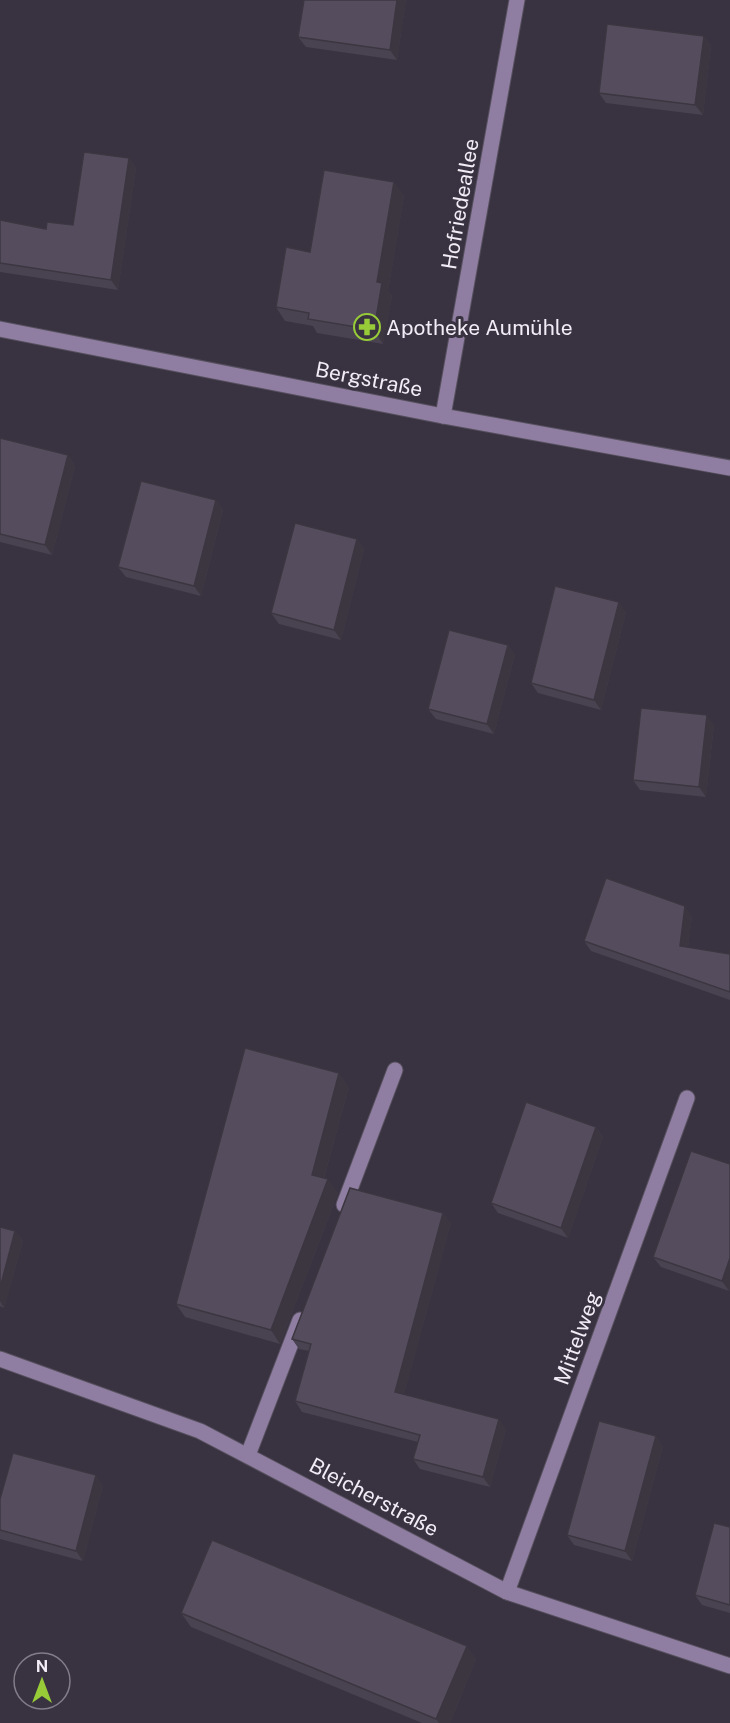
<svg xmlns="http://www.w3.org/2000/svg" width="730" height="1723" font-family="'Public Sans',sans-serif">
  <rect width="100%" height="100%" fill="#393241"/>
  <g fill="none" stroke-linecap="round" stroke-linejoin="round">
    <defs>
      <g id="minor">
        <path d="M0,329L443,416L730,468"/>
        <path d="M443,416L517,0"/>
        <path d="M344,1205L395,1070"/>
        <path d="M0,1359L200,1431L507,1592L730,1666"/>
        <path d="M248,1455L300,1320"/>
        <path d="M507,1592L687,1098"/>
      </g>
    </defs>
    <!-- minor casing -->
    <use href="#minor" stroke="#56505e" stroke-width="17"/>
    <!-- minor -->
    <use href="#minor" stroke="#8f7ea1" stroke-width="15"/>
  </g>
  <!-- wall -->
  <g fill="#494250">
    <path d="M304,0H406L397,60L306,47L298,37Z"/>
    <path d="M704,36L711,46L703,115L606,103L599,93Z"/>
    <path d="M129,158L136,168L118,290L0,272V220L46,229L73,225Z"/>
    <path d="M404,195L388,291L392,296L383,344L317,333L313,326L285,321L276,307L310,252Z"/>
    <path d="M0,438L68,455L75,466L52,555L0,542Z"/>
    <path d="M216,500L223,510L201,596L126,577L118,567Z"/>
    <path d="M357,539L364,549L341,640L279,624L271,613Z"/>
    <path d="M626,612L601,710L538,693L531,683Z"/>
    <path d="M508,645L515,655L494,734L436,719L428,709Z"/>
    <path d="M714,725L706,797L640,790L633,780Z"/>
    <path d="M692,916L688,947L729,954L730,950V1000L591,951L584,941Z"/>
    <path d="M349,1087L324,1178L338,1193L280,1344L185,1317L176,1304Z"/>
    <path d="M596,1127L603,1137L568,1238L498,1213L491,1203Z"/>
    <path d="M730,1164V1288L729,1291L661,1267L653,1257Z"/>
    <path d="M451,1223L404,1394L506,1429L490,1487L420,1469L413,1459L418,1442L302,1412L295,1401L309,1351L299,1349L292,1339Z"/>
    <path d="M0,1227L15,1231L23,1241L4,1308L0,1306Z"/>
    <path d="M663,1446L632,1561L574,1545L567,1535Z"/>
    <path d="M103,1485L83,1561L0,1539V1499Z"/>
    <path d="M730,1527V1613L702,1605L695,1595Z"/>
    <path d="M181,1613L476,1659L450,1723H422L191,1627Z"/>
  </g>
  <!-- shaded-wall -->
  <g fill="#3c3641">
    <path d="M397,0H406L397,60L390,50Z"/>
    <path d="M704,36L711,46L703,115L695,105Z"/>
    <path d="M129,158L136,168L118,290L111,280Z"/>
    <path d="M394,182L404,195L388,291L392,296L383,344L374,330L377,282Z"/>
    <path d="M68,455L75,466L52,555L45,545Z"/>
    <path d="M216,500L223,510L201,596L194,586Z"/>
    <path d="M357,539L364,549L341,640L334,630Z"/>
    <path d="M619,602L626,612L601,710L594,700Z"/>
    <path d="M508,645L515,655L494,734L487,724Z"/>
    <path d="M707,715L714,725L706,797L699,787Z"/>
    <path d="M685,906L692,916L687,956L680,946Z"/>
    <path d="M339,1073L349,1087L321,1188L312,1175Z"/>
    <path d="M596,1127L603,1137L568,1238L561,1228Z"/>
    <path d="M328,1179L338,1193L280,1344L271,1330Z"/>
    <path d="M443,1213L451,1223L402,1402L395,1392Z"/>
    <path d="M15,1231L23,1241L4,1308L0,1301V1288Z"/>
    <path d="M730,1258V1288L729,1291L722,1281Z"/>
    <path d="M499,1419L506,1429L490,1487L483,1477Z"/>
    <path d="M656,1436L663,1446L632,1561L625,1551Z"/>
    <path d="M96,1475L103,1485L83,1561L76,1551Z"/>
    <path d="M467,1646L476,1659L450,1723H439L436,1719Z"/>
  </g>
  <!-- building -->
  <g fill="#554d5d" stroke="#3c3641" stroke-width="1.5">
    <path d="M304,0H397L390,50L298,37Z"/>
    <path d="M607,24L704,36L695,105L599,93Z"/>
    <path d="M84,152L129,158L111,280L0,263V220L46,229L47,222L73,225Z"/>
    <path d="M324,170L394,182L377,282L382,283L374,330L308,319L309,313L276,307L286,247L310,252Z"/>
    <path d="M0,438L68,455L45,545L0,534Z"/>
    <path d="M141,481L216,500L194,586L118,567Z"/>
    <path d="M295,523L357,539L334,630L271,613Z"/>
    <path d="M555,586L619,602L594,700L531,683Z"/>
    <path d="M449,630L508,645L487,724L428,709Z"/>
    <path d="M641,708L707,715L699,787L633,780Z"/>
    <path d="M606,878L685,906L680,946L729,954L730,950V992L584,941Z"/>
    <path d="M245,1048L339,1073L312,1175L328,1179L271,1330L176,1304Z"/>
    <path d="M526,1102L596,1127L561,1228L491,1203Z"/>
    <path d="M691,1151L730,1164V1258L722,1281L653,1257Z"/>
    <path d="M350,1188L443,1213L395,1392L499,1419L483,1477L413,1459L420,1435L295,1401L311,1344L292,1339Z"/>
    <path d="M0,1227L15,1231L0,1288Z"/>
    <path d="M599,1421L656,1436L625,1551L567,1535Z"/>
    <path d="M13,1453L96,1475L76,1551L0,1530V1499Z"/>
    <path d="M714,1523L730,1527V1605L695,1595Z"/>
    <path d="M212,1540L467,1646L436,1719L181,1613Z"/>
  </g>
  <!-- icons -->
  <defs>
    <symbol id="pharmacy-ring" viewBox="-11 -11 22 22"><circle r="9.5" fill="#393241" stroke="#97cc38" stroke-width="1.5"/><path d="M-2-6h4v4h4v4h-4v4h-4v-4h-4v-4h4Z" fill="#97cc38"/></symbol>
  </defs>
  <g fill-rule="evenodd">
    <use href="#pharmacy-ring" x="352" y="312" width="30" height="30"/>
  </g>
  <g text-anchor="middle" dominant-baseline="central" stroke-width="6" stroke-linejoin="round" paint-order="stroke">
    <!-- street labels -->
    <g font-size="21" fill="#f1ecf6" stroke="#393241">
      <text transform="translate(460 204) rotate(-80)">Hofriedeallee</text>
      <text transform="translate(369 379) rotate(11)">Bergstraße</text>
      <text transform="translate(577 1338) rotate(-70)">Mittelweg</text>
      <text transform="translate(374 1497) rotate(28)">Bleicherstraße</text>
    </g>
    <!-- poi labels -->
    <g font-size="21" fill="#f1ecf6" stroke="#393241" text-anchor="start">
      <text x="386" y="327">Apotheke Aumühle</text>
    </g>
  </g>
  <!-- north arrow -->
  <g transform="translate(42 1681)"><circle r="28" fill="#393241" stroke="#837c89" stroke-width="1.5"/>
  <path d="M0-4.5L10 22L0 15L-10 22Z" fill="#97cc38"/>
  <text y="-9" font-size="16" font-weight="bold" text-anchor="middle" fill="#f1ecf6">N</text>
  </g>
</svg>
